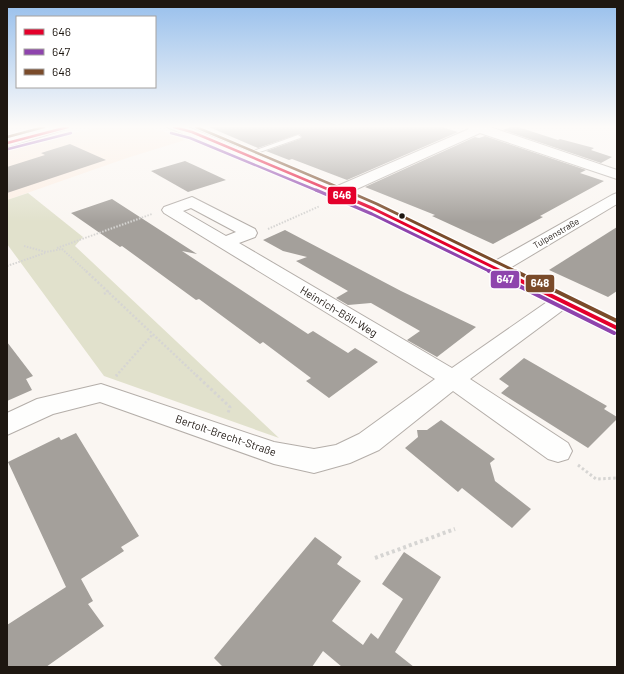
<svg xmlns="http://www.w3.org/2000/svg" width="624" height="674" font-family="Barlow,sans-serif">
  <rect width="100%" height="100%" fill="#faf6f2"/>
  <!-- built -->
  <path fill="#fceee3" d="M99,127H143L163,131L185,140L127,158L7,200V149Z"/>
  <!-- green -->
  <path fill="#e1e1cc" d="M28,193L83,237L75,246L279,438L104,376L7,244V200Z"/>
  <!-- building -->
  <g fill="#a4a09b">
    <path d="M209,127H442L458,132L347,180L292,159L289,160L266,151L300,139L302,137L299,134L258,148Z"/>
    <path d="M510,127H518L558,140L560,139L594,148L591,150L612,157L601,163L503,130Z"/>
    <path d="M485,136L586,170L580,173L604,181L540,216L543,217L493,244L432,216L435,215L365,187L475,137L479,138Z"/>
    <path d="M70,144L106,160L7,193V167L45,155L41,153Z"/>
    <path d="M185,161L196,166L226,180L188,192L151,171Z"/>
    <path d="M112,199L197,254L182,251L308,334L313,331L348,353L355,348L378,362L329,398L306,381L311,378L263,342L260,344L199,299L196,300L122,246L120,247L71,213Z"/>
    <path d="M617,227V291L608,297L549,270Z"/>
    <path d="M285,230L401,291L476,327L437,357L407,340L420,331L371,303L348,305L336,298L348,291L296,261L307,257L283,251L263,240Z"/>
    <path d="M7,342L33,376L26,379L32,390L7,401Z"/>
    <path d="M524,358L607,406L604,409L617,417V419L588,448L501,393L509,386L499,379Z"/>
    <path d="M441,420L495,459L490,463L495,481L531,509L512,528L462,488L458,492L405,448L418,437L417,430H427Z"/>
    <path d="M76,433L139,536L121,547L124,551L81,579L93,601L88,604L104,626L46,667H7V625L66,587L8,462L59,437L61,440Z"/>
    <path d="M315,537L342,557L337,564L361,581L332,621L363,645L371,633L378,639L403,599L382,584L404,552L441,577L395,652L414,667H342L323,651L312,667H223L214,658Z"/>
  </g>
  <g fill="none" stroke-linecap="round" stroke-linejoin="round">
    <defs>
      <path id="service" d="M298,135L301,137L300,138L248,156L242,155Z"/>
      <path id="minor" d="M167,127H188L196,130L335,187L469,129L467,127H490L617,170V179L480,133L348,193L380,206L495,261L612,195L617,193V204L510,268L617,320V335L609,333L563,310L470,379L568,443L572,451L568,459L558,462L548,459L453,391L379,450L350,463L314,473L274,464L100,402L53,414L7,435V413L37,399L101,384L274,442L314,449L336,445L359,434L435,379L164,213L162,210L164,207L192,197L255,229L257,233L255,237L239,243L452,368L547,302L368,212ZM191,208L236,232L226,236L183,211Z"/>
      <path id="secondary" d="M48,127H68L66,129L7,147V139Z"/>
    </defs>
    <!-- service casing -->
    <use href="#service" stroke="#b4aea9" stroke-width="2"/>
    <!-- minor casing -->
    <use href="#minor" stroke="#b4aea9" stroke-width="2"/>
    <!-- secondary casing -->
    <use href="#secondary" stroke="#b4aea9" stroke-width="2"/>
    <!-- path-far3 -->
    <g stroke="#d6d5d3" stroke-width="2" stroke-dasharray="1.5 1.5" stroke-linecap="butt">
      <path d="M268,229L320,206"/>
      <path d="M24,246L46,252L62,249L87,272"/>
      <path d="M57,248L152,214"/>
      <path d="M7,266L45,253"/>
    </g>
    <!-- path-far2 -->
    <g stroke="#d6d5d3" stroke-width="2.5" stroke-dasharray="2 2" stroke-linecap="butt">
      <path d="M86,271L197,376"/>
      <path d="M104,294L109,291"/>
      <path d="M116,376L153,334"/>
    </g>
    <!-- path-far1 -->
    <g stroke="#d6d5d3" stroke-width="3" stroke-dasharray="2.5 2.5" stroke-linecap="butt">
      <path d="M196,375L230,407L228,413"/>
      <path d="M116,376L117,375"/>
      <path d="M578,465L596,479L617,478"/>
    </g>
    <!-- path -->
    <path stroke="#d6d5d3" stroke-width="4" stroke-dasharray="3 3" stroke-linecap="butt" d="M375,558L455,529"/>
    <!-- service -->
    <use href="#service" fill="#fefefd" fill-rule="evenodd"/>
    <!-- minor -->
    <use href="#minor" fill="#fefefd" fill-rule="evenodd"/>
    <!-- secondary -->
    <use href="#secondary" fill="#fefefd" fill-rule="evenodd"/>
    <defs>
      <g id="bus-1-far2">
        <path d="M174,127L192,132L332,191"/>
        <path d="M7,143L68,127"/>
      </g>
      <path id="bus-1-far1" d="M330,190L374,209L503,272"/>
      <path id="bus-1" d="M501,271L617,328"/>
      <g id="bus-2-far2">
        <path d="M171,133L190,138L318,191"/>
        <path d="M8,149L71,133"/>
      </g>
      <path id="bus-2-far1" d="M316,190L372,214L491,272"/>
      <path id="bus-2" d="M489,271L614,333"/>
      <g id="bus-3-far2">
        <path d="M196,127L347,191"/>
        <path d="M7,137L44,127"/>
      </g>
      <path id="bus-3-far1" d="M345,190L377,204L517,272"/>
      <path id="bus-3" d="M515,271L617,321"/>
    </defs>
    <!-- bus-1-far2 casing -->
    <use href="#bus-1-far2" stroke="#fff" stroke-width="4.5"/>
    <!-- bus-1-far1 casing -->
    <use href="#bus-1-far1" stroke="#fff" stroke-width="5.5"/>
    <!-- bus-1 casing -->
    <use href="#bus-1" stroke="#fff" stroke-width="7"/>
    <!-- bus-2-far2 casing -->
    <use href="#bus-2-far2" stroke="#fff" stroke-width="4.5"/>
    <!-- bus-2-far1 casing -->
    <use href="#bus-2-far1" stroke="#fff" stroke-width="5.5"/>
    <!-- bus-2 casing -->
    <use href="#bus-2" stroke="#fff" stroke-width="7"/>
    <!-- bus-3-far2 casing -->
    <use href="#bus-3-far2" stroke="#fff" stroke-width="4.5"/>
    <!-- bus-3-far1 casing -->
    <use href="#bus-3-far1" stroke="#fff" stroke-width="5.5"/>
    <!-- bus-3 casing -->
    <use href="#bus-3" stroke="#fff" stroke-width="7"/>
    <!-- bus-1-far2 -->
    <use href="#bus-1-far2" stroke="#e4002b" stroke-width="2.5"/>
    <!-- bus-1-far1 -->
    <use href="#bus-1-far1" stroke="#e4002b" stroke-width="3"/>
    <!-- bus-1 -->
    <use href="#bus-1" stroke="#e4002b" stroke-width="4"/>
    <!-- bus-2-far2 -->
    <use href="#bus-2-far2" stroke="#8e44ad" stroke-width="2.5"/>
    <!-- bus-2-far1 -->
    <use href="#bus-2-far1" stroke="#8e44ad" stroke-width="3"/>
    <!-- bus-2 -->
    <use href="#bus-2" stroke="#8e44ad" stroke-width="4"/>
    <!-- bus-3-far2 -->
    <use href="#bus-3-far2" stroke="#7a4b2a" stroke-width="2.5"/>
    <!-- bus-3-far1 -->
    <use href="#bus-3-far1" stroke="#7a4b2a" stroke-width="3"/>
    <!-- bus-3 -->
    <use href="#bus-3" stroke="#7a4b2a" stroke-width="4"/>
  </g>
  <!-- sky -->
  <linearGradient id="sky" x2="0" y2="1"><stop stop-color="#97bfec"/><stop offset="0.57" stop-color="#fdfbf9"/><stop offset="1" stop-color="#fdfbf9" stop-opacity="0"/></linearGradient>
  <rect width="624" height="222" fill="url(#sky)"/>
  <!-- markers -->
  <circle fill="#1e1711" stroke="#fff" stroke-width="1.5" cx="402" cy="216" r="3.5"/>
  <g text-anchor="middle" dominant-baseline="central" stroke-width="4" stroke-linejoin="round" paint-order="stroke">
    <!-- far-street labels -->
    <g font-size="9" fill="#1e1711" stroke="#fff">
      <text transform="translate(556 233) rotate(-30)">Tulpenstraße</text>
    </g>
    <!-- street labels -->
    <g font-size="11" fill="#1e1711" stroke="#fff">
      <text transform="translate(339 311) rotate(31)">Heinrich-Böll-Weg</text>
      <text transform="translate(226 435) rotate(19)">Bertolt-Brecht-Straße</text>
    </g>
  </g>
  <g stroke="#fff" stroke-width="1.5">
    <rect x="327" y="186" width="30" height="19" rx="4" fill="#e4002b"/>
    <rect x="490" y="270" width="30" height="19" rx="4" fill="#8e44ad"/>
    <rect x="525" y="274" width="30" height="19" rx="4" fill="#7a4b2a"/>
  </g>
  <g font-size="11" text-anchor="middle" font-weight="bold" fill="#fff">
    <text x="342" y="199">646</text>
    <text x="505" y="283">647</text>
    <text x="540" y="287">648</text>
  </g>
  <!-- border -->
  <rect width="624" height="674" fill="none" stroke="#1e1711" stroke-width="16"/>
  <!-- legend -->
  <rect x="16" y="16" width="140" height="72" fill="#ffffff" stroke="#a5a2a0"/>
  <rect x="24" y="29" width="20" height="6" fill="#e4002b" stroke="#a5a2a0"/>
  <text x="52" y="36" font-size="12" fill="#1e1711">646</text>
  <rect x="24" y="49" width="20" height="6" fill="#8e44ad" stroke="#a5a2a0"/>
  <text x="52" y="56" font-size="12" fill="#1e1711">647</text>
  <rect x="24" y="69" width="20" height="6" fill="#7a4b2a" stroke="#a5a2a0"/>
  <text x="52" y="76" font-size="12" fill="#1e1711">648</text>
</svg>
